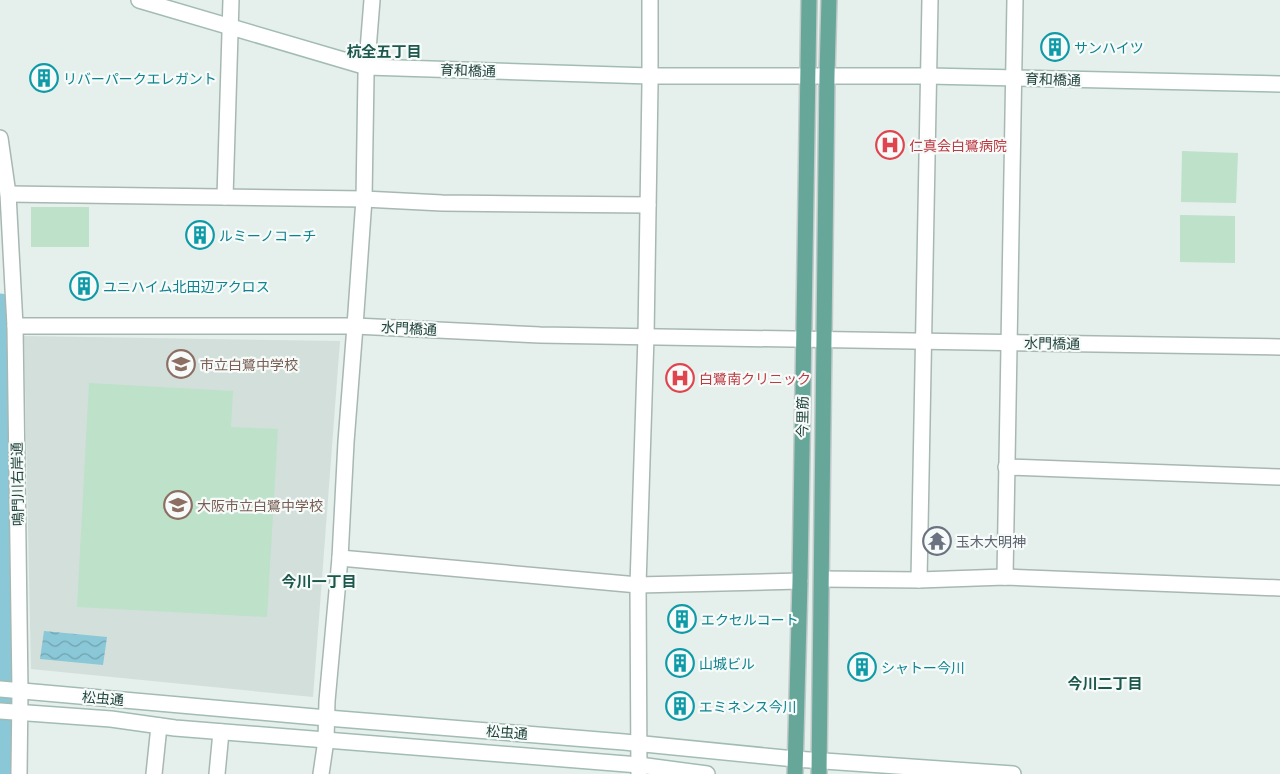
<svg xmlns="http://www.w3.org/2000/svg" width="1280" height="774" font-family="'Titillium Web','Noto Sans JP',sans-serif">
  <defs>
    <pattern id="water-waves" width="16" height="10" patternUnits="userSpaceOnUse" patternTransform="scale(1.25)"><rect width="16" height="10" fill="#8ac7d7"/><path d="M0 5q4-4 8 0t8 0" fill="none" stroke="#70a3b0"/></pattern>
  </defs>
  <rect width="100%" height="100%" fill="#e5efeb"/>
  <!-- built -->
  <path fill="#d3dfda" d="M24,336L340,341L313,697L31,669Z"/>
  <!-- green -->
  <g fill="#bde1c9">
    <path d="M1182,151L1238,153L1236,203L1181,202Z"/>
    <rect x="31" y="207" width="58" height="40"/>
    <path d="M1180,215L1235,216V263L1180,262Z"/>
    <path d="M89,383L233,391L231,427L278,429L267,617L77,607Z"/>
  </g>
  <!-- water -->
  <path fill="url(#water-waves)" d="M44,631L107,637L103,665L40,659Z"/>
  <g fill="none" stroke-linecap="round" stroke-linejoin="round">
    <!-- river -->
    <path stroke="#8ac7d7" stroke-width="31" d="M0,309L2,318L3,585L5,774"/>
    <defs>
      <g id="street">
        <path d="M0,138L8,194L15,326L20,691L19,774"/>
        <path d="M8,194L364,199L442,203L648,205"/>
        <path d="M225,197L231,0"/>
        <path d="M15,326H355L540,335L1280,347"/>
        <path d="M1006,467L1280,477"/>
        <path d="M340,558L638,585L800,581"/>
        <path d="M1005,577L1015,0"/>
        <path d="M822,579L919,580L1005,577L1280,588"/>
        <path d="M919,580L930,0"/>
        <path d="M154,774L159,726"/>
        <path d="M217,774L221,732"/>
        <path d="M321,774L326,740L327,701L340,558L346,442L355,326L364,199L366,75L372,0"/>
        <path d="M639,774L638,585L646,336L650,84V0"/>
      </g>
      <g id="secondary">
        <path d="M139,0L367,67L650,76H929L1280,84"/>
        <path d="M0,689L327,718L624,742L795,759L1013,774"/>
        <path d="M0,711L111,719L175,728L639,765L707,774"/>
      </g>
      <g id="primary">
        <path d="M795,774L800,581L809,0"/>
        <path d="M819,774L827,75L829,0"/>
      </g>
    </defs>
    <!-- street casing -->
    <use href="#street" stroke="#a7b8b3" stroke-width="18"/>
    <!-- secondary casing -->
    <use href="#secondary" stroke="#a2bcb4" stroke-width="18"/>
    <!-- primary casing -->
    <use href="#primary" stroke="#c1cac8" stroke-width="18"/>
    <!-- street -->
    <use href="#street" stroke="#fff" stroke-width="15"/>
    <!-- secondary -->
    <use href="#secondary" stroke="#fff" stroke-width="15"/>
    <!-- primary -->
    <use href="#primary" stroke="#67a79a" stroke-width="15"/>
  </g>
  <!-- icons -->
  <defs>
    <symbol id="building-ring" viewBox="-11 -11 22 22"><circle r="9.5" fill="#f6fbf9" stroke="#0f9aa8" stroke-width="1.5"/><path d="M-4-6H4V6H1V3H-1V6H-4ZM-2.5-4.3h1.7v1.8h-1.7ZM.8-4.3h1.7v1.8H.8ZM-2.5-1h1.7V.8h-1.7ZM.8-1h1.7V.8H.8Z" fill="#0f9aa8"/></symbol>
    <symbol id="hospital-ring" viewBox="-11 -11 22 22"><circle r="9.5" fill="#f6fbf9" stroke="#e0444e" stroke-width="1.5"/><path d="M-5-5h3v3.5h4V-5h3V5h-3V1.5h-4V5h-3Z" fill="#e0444e"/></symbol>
    <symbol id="school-ring" viewBox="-11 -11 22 22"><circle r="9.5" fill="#f6fbf9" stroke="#8d6e63" stroke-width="1.5"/><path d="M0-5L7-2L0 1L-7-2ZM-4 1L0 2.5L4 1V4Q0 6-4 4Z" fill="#8d6e63"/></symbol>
    <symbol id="temple-ring" viewBox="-11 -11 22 22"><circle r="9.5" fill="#f6fbf9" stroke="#6b7280" stroke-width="1.5"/><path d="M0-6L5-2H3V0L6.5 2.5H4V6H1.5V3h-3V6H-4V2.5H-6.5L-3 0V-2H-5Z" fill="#6b7280"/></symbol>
  </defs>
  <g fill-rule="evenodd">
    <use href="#building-ring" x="1039" y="31" width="32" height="32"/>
    <use href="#building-ring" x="28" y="62" width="32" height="32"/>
    <use href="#hospital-ring" x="874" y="129" width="32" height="32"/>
    <use href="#building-ring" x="184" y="219" width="32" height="32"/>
    <use href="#building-ring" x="68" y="270" width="32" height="32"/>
    <use href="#school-ring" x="165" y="348" width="32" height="32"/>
    <use href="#hospital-ring" x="664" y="362" width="32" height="32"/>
    <use href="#school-ring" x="162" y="489" width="32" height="32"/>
    <use href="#temple-ring" x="921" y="525" width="32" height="32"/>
    <use href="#building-ring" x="666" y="603" width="32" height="32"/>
    <use href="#building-ring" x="664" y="647" width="32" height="32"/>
    <use href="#building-ring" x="846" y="651" width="32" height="32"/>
    <use href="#building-ring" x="664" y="690" width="32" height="32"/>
  </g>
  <g text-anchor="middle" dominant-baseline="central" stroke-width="4.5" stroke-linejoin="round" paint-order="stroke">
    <!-- culture labels -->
    <g font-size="14" fill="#0d838f" stroke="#f6fbf9" text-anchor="start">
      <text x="1074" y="47">サンハイツ</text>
      <text x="63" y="78">リバーパークエレガント</text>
      <text x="219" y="235">ルミーノコーチ</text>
      <text x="103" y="286">ユニハイム北田辺アクロス</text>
      <text x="701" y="619">エクセルコート</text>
      <text x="699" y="663">山城ビル</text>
      <text x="881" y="667">シャトー今川</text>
      <text x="699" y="706">エミネンス今川</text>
    </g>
    <!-- street labels -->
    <g font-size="14" fill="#22433c" stroke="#f6fbf9">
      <text transform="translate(468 70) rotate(2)">育和橋通</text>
      <text transform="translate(1053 79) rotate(2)">育和橋通</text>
      <text transform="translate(409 328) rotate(3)">水門橋通</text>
      <text transform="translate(1052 343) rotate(1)">水門橋通</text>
      <text transform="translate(802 417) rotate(-89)">今里筋</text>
      <text transform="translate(17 484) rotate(-91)">鳴門川右岸通</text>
      <text transform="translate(103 698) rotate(5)">松虫通</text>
      <text transform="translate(507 732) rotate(4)">松虫通</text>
    </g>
    <!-- health labels -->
    <g font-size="14" fill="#be3a42" stroke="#f6fbf9" text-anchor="start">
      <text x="909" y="145">仁真会白鷺病院</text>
      <text x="699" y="378">白鷺南クリニック</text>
    </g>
    <!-- education labels -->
    <g font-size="14" fill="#785e54" stroke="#f6fbf9" text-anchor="start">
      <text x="200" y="364">市立白鷺中学校</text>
      <text x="197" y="505">大阪市立白鷺中学校</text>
    </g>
    <!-- worship labels -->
    <g font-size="14" fill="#5b616d" stroke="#f6fbf9" text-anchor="start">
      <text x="956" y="541">玉木大明神</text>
    </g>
    <!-- neighbourhood labels -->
    <g font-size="15" font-weight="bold" fill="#1c574c" stroke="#f6fbf9">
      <text x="384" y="51">杭全五丁目</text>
      <text x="319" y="581">今川一丁目</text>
      <text x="1105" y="683">今川二丁目</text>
    </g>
  </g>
</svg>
